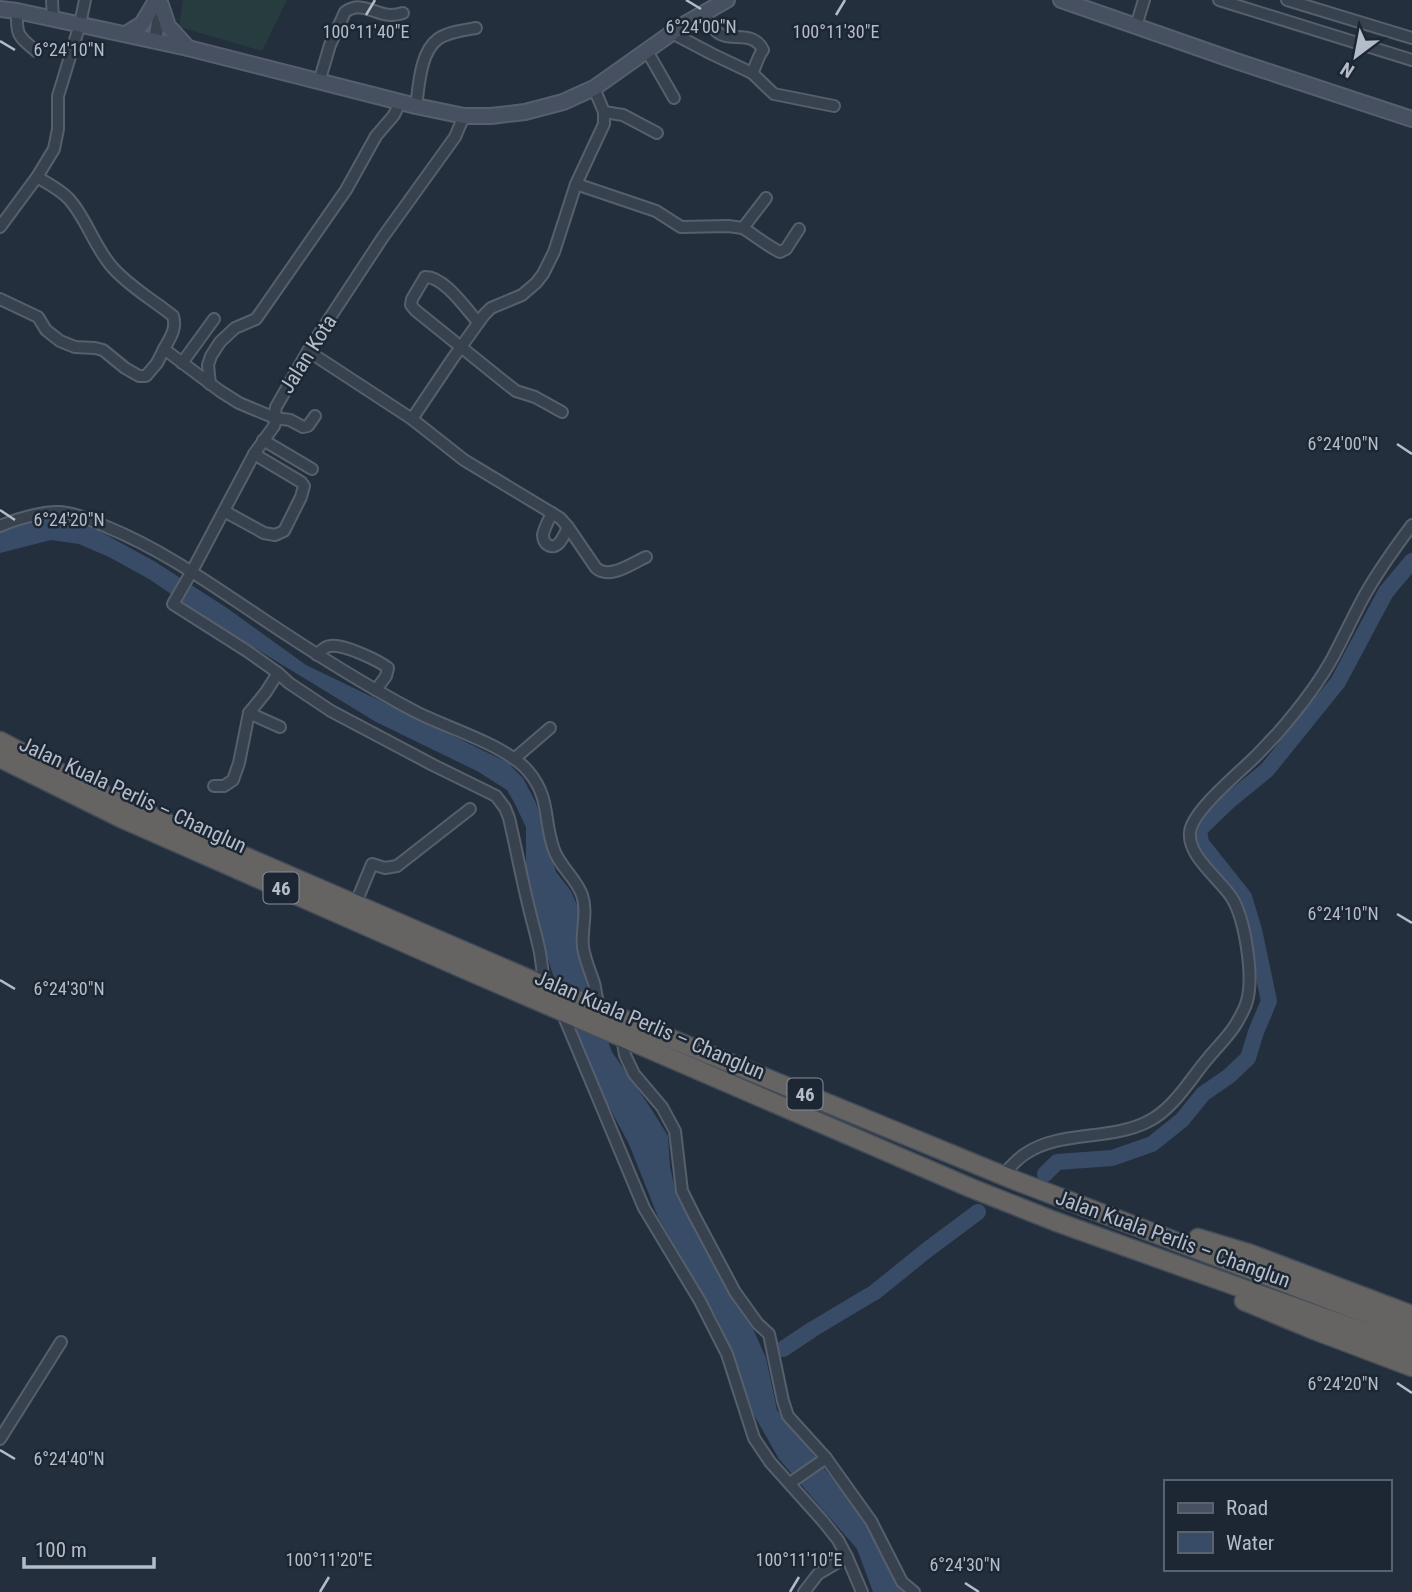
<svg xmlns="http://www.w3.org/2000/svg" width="1412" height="1592" font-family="'Roboto Condensed',sans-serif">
  <rect width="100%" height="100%" fill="#242f3e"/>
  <!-- green -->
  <path fill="#263c3f" d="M183,0H287L262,51L179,27Z"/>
  <!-- water -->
  <path fill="#394c67" d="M46,518L77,519L154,561L227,608L306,665L507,762L523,778L536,803L556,872L571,891L580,912L576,936L586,981L612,1052L652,1110L668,1136L670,1167L677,1197L753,1329L766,1358L777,1410L863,1517L886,1555L900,1588L906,1592H873L857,1549L779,1459L754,1415L737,1365L717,1318L658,1217L629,1144L595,1081L583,1048L563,1006L547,956L526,873V827L514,802L507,790L477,771L376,722L212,622L149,579L109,557L79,544L51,540L0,553V532Z"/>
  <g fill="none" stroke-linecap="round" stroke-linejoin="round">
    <!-- river -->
    <g stroke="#394c67" stroke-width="16">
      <path d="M1045,1174L1057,1162L1112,1158L1152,1144L1182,1120L1203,1094L1229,1076L1248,1058L1256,1032L1269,1001L1254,930L1244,897L1201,843L1199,830L1229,801L1267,770L1338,682L1386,592L1412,561"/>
      <path d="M783,1349L813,1329L875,1292L927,1250L978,1212"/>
    </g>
    <defs>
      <g id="minor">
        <path d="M52,0L53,19"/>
        <path d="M1219,0L1412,60"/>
        <path d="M1287,0L1412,38"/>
        <path d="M17,11C16,35 18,36 36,51"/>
        <path d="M704,13C708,18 712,27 717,32C730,43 753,29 763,50C758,56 756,66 752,73"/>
        <path d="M1136,26L1144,0"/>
        <path d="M672,33L712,54L752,73L774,94L834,106"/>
        <path d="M647,51L674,98"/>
        <path d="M319,82L330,45L345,12C362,0 375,15 391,15C395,15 400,14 403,13"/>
        <path d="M416,106C419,86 420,52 438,39C448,32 464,30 476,28"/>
        <path d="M604,112L623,115L657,133"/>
        <path d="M464,116L455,137L383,237L308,351L276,407C274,414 277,420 274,426L254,454L192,571L173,604L247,651L278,673L289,683L331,711L433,765L496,796L505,808L509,818C517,852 523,886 532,920C538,943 543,960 543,984"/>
        <path d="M37,177C47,183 61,190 69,199C87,219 94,247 113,268C130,287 153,300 173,316C177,329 170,338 164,349L220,391L239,403L275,418L290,420L303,427L308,426L315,416"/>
        <path d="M576,184L656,211L681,227L728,226L743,228L766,198"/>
        <path d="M0,227L37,177L54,149L58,129V96L80,24L85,0"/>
        <path d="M743,228C754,235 769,247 780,252L786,249L799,229"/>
        <path d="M0,299L38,317L46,330L60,341L75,347L95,348L103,350L125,368L139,376H146L157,363L164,349"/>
        <path d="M478,322C466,309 444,276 425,277L412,299L411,305L415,310L507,384L516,391L535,397L562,412"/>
        <path d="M308,351L412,419L464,460L560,518L568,527L596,568C610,580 632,563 646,557"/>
        <path d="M182,363L214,319"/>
        <path d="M210,384L208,365L211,356L220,342L235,328L256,319L346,190L376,136L394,115L400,102"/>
        <path d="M412,419L453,358L484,315L491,308L522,295L536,283L543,274L554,252L576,184L604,124V112L594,88"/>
        <path d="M263,440L312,469"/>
        <path d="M224,511L264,533L275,535L284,531L301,497L304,486L301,482L254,454"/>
        <path d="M552,513C549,520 544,528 543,535C543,545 553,550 559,543C563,539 566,531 568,527"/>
        <path d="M0,526C16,519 49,509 67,513C80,515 94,521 107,527C161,549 209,583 257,615C309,650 361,683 416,712C447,728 506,745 528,771C551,798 543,820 554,850C560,867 576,878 582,895C588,912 581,930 583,947C585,960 590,971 594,983C596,991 597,1000 599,1009"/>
        <path d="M317,655C321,651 325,646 331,646C343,644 378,660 388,668L386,676L376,690"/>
        <path d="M249,713L280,727"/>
        <path d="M514,759L550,728"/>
        <path d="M214,786H224L233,780L239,763L249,713L266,692L278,673"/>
        <path d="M355,905L372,864L385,868L397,866L470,809"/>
        <path d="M562,1012L644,1208L700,1301L727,1354L754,1438L770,1462L822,1520L838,1540L847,1557L862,1592"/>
        <path d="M622,1038L625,1055L634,1074L662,1107L675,1131L682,1191L695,1217L735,1292L758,1324L769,1334L783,1401L788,1416L826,1458L871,1521L902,1582L914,1592"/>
        <path d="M1002,1176C1009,1168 1016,1160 1025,1154C1060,1130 1109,1141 1147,1122C1174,1109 1190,1079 1209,1057C1218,1046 1228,1037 1236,1024C1240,1017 1245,1009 1247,1001C1254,976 1245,919 1232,898C1220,879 1187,856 1190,832C1192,811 1240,772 1255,757C1263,749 1270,741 1277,734C1297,711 1319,683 1333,657C1343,638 1352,619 1362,600C1376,574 1394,549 1412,525"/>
        <path d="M0,1439L61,1342"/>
        <path d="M790,1483L826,1458"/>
        <path d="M804,1592L818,1574L847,1557"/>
      </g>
      <path id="tertiary" d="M155,41L161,4"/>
      <g id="secondary">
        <path d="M1061,0L1233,60L1412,119"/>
        <path d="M161,5L168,26L188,48"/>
        <path d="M0,9L17,11L188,48L416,106L464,116H491L525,112L563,102L594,88L683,25L727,0"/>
        <path d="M126,34L142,24L154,4"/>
      </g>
      <g id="trunk">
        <path d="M0,741L68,777L128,806L596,1008L1014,1180L1412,1331"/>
        <path d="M0,758L123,819L464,969L971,1188L1054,1221L1412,1349"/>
        <path d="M1198,1238L1248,1253L1412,1315"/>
        <path d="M1244,1301L1314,1330L1412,1367"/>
      </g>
    </defs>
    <!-- minor casing -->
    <use href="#minor" stroke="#565f6c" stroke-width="14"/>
    <!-- tertiary casing -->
    <use href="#tertiary" stroke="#565f6c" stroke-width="16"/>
    <!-- secondary casing -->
    <use href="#secondary" stroke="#565f6c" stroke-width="18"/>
    <!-- trunk casing -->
    <use href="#trunk" stroke="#434c59" stroke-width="21"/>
    <!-- minor -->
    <use href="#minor" stroke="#38414e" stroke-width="10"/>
    <!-- tertiary -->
    <use href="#tertiary" stroke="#38414e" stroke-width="12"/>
    <!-- secondary -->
    <use href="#secondary" stroke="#465061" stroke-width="14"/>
    <!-- trunk -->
    <use href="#trunk" stroke="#656462" stroke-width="18"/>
  </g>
  <!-- ticks -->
  <path fill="none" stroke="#b4bcc9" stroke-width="2.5" d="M686,0L701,9M366,15L375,0M836,15L845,0M0,41L15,50M1397,444L1412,454M0,510L15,520M1397,914L1412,923M0,980L15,989M1397,1383L1412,1393M0,1450L15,1459M965,1583L979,1592M320,1592L329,1577M790,1592L799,1577"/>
  <g text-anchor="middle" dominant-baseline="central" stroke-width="5" stroke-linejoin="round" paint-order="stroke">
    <!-- shield labels -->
    <g fill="#1d2633" stroke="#878f9c" stroke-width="2">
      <rect x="263.5" y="872.5" width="35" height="31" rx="5"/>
      <rect x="787.5" y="1078.5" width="35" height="31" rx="5"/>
    </g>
    <g font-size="19" font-weight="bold" fill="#b4bcc9">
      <text x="281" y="888">46</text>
      <text x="805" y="1094">46</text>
    </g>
    <!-- street labels -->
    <g font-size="21" fill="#b4bcc9" stroke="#1d2633">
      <text transform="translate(308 354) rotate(-58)">Jalan Kota</text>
      <text transform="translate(133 795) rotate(25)">Jalan Kuala Perlis – Changlun</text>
      <text transform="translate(650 1025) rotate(23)">Jalan Kuala Perlis – Changlun</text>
      <text transform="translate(1173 1239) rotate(20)">Jalan Kuala Perlis – Changlun</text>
    </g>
  </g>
  <g font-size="18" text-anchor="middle" fill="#b4bcc9" stroke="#1d2633" stroke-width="5" stroke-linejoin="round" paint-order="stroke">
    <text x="701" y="33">6°24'00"N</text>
    <text x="366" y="38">100°11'40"E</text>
    <text x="836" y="38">100°11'30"E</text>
    <text x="69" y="56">6°24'10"N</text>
    <text x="1343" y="450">6°24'00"N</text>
    <text x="69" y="526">6°24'20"N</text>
    <text x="1343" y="920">6°24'10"N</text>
    <text x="69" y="995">6°24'30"N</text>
    <text x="1343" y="1390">6°24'20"N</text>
    <text x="69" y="1465">6°24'40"N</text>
    <text x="329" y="1566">100°11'20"E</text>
    <text x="799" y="1566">100°11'10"E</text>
    <text x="965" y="1571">6°24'30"N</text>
  </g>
  <!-- legend -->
  <rect x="1164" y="1480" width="228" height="91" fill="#1d2633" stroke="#59626f" stroke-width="2"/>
  <rect x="1178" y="1503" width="35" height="10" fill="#465061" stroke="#59626f" stroke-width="2"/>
  <text x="1226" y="1515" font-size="21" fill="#b4bcc9">Road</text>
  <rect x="1178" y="1532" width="35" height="21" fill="#394c67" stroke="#59626f" stroke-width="2"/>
  <text x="1226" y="1550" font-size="21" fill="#b4bcc9">Water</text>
  <!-- north arrow -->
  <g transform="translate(1356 56) rotate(212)" stroke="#1d2633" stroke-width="5" paint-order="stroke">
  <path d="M0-5L12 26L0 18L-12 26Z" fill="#b4bcc9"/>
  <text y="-10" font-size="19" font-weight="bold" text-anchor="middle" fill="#b4bcc9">N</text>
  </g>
  <!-- scale -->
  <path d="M24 1557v10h130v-10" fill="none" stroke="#b4bcc9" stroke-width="3.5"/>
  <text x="35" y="1557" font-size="21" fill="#b4bcc9" stroke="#1d2633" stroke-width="5" paint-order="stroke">100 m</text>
</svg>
